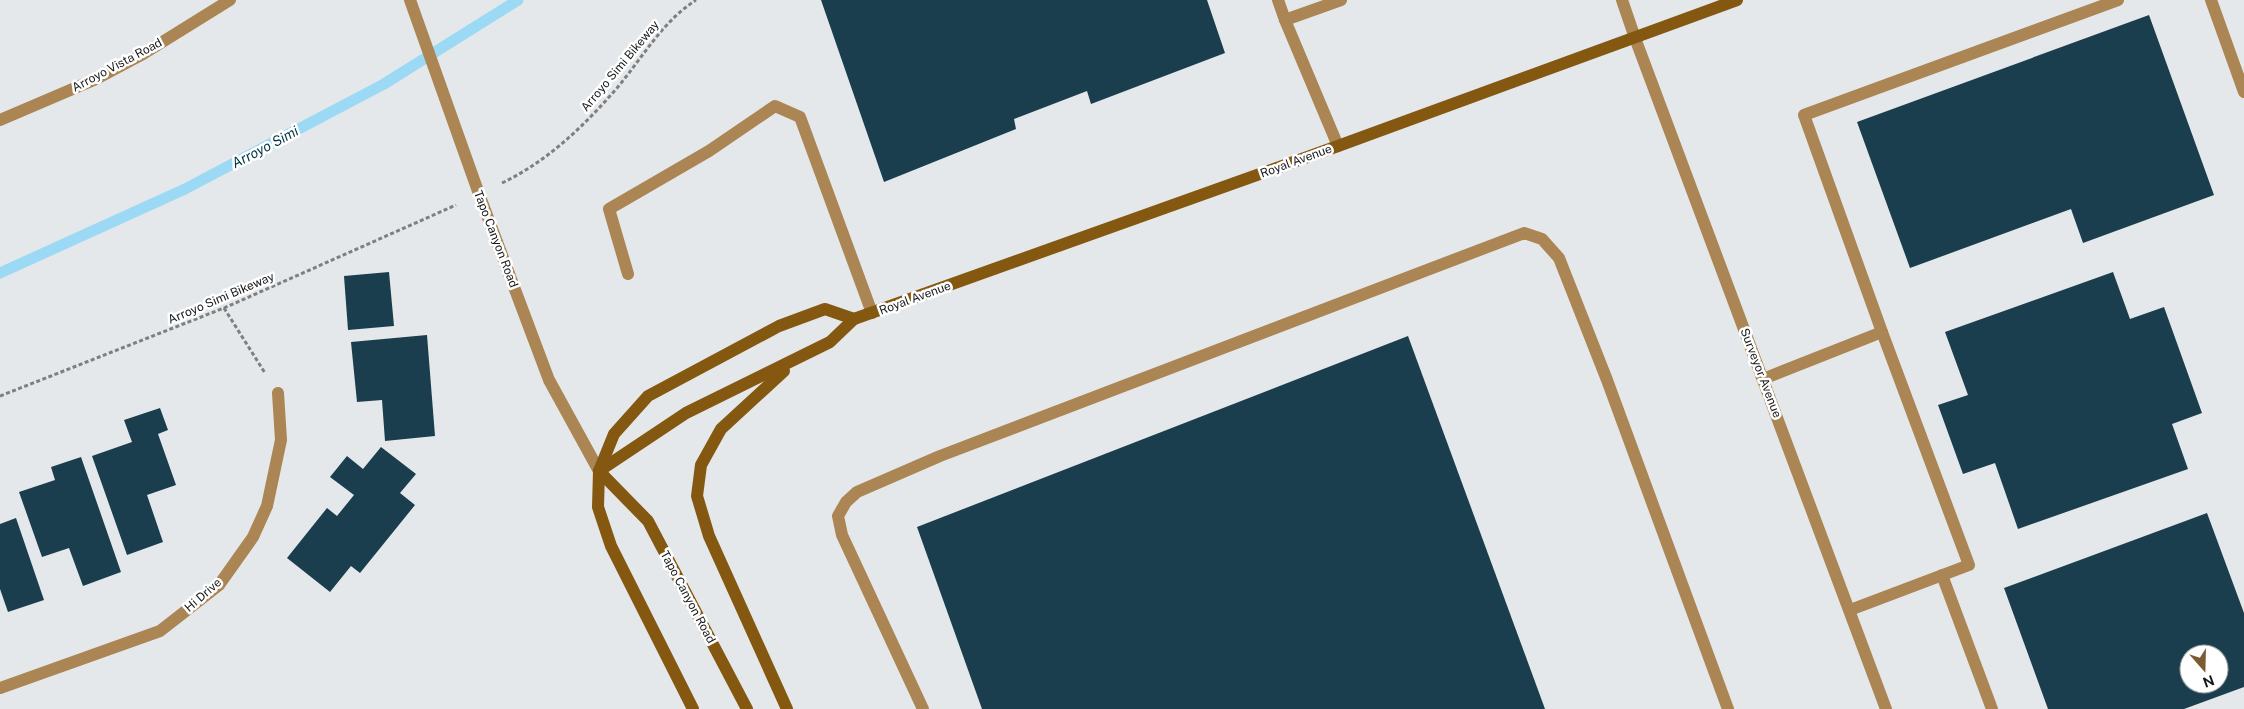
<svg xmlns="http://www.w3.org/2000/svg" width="2244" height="709" font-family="'Public Sans',sans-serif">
  <rect width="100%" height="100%" fill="#e4e8ea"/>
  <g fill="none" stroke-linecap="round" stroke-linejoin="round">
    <!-- stream -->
    <path stroke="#9cd9f5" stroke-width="11" d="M0,273L185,189L384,84L518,0"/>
  </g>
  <!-- building -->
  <g fill="#1a3e4d" fill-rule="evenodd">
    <path d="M821,0H1207L1225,53L1091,104L1087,91L1014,119L1016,129L884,182Z"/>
    <path d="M2149,15L2214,195L2083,243L2071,209L1910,268L1857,122Z"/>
    <path d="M389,272L394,326L348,330L344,276Z"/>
    <path d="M2113,272L2130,319L2164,307L2202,413L2172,424L2188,469L2018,529L1995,463L1963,474L1938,405L1968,395L1945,332Z"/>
    <path d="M427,335L435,436L385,441L382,400L357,402L351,342Z"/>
    <path d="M1408,336L1545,709H982L917,527Z"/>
    <path d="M160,408L168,430L158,434L176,485L147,495L163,542L127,555L92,456L132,442L124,420Z"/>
    <path d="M381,447L416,474L400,493L415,505L360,573L351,566L330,592L287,558L327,508L337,516L354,495L330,477L347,456L363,469Z"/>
    <path d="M81,457L121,572L83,586L69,548L42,557L19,492L55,480L51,467Z"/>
    <path d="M2207,513L2244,613V687L2184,709H2048L2004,588ZM2189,654H2219V684H2189Z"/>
    <path d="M16,518L44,600L8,612L0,589V524Z"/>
  </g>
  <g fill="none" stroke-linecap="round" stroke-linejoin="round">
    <!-- path -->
    <g stroke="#7d8081" stroke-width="3" stroke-dasharray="4 2.5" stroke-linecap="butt">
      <path d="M502,183C548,161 584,126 617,88C643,57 662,22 696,0"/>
      <path d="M224,308L265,373"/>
      <path d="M0,396L224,308L456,205"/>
    </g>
    <!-- service -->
    <g stroke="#ab8553" stroke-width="12">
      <path d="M1278,0L1285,20L1341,0"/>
      <path d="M1622,0L1635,38"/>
      <path d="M2211,0L2244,92"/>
      <path d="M1285,20L1338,146"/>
      <path d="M0,120L96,79L143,54L230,0"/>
      <path d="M628,274L609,209L709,151L775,106L800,117L872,313"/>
      <path d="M1763,379L1882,332L1804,115L2118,0"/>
      <path d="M1942,575L1992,709"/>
      <path d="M1850,610L1969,565L1882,332"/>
      <path d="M923,709L842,535L838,516L846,502L857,492L940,456L1524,233L1542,239L1559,258L1607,380L1728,709"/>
    </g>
    <!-- minor -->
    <g stroke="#ab8553" stroke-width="12">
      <path d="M1635,38L1886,709"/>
      <path d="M0,688L160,631L219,585L253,537L267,506L281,440L278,393"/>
    </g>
    <!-- tertiary -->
    <path stroke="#ab8553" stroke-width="12" d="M410,0L479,194L549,380L599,471"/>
    <!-- secondary -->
    <g stroke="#845810" stroke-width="12">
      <path d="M784,371L721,429L701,465L697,496L709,536L787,709"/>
      <path d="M599,471L686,413L830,342L854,319L1338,146L1737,0"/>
      <path d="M599,471L648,521L747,709"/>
      <path d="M693,709L611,546L598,507L599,471L614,434L648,396L779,326L825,309L854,319"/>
    </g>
  </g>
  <g text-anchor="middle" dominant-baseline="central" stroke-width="5" stroke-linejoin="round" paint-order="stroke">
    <!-- street labels -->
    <g font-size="12" fill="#171819" stroke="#fff">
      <text transform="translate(117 65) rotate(-28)">Arroyo Vista Road</text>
      <text transform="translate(620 66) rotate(-50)">Arroyo Simi Bikeway</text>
      <text transform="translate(1296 161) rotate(-20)">Royal Avenue</text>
      <text transform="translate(496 239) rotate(69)">Tapo Canyon Road</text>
      <text transform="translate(221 298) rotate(-23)">Arroyo Simi Bikeway</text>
      <text transform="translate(915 298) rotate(-20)">Royal Avenue</text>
      <text transform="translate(1761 373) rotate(69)">Surveyor Avenue</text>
      <text transform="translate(203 595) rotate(-41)">Hi Drive</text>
      <text transform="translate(688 597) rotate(62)">Tapo Canyon Road</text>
    </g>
    <!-- water labels -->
    <g font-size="14" font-style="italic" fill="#003547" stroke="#fff">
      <text transform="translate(265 147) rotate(-28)">Arroyo Simi</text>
    </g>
  </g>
  <!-- north arrow -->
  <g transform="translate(2204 669) rotate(160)"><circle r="24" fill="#ffffff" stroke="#a2a3a3"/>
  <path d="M0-4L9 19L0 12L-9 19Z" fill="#7b5b30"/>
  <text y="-8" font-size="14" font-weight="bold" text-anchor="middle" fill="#171819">N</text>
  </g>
</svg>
